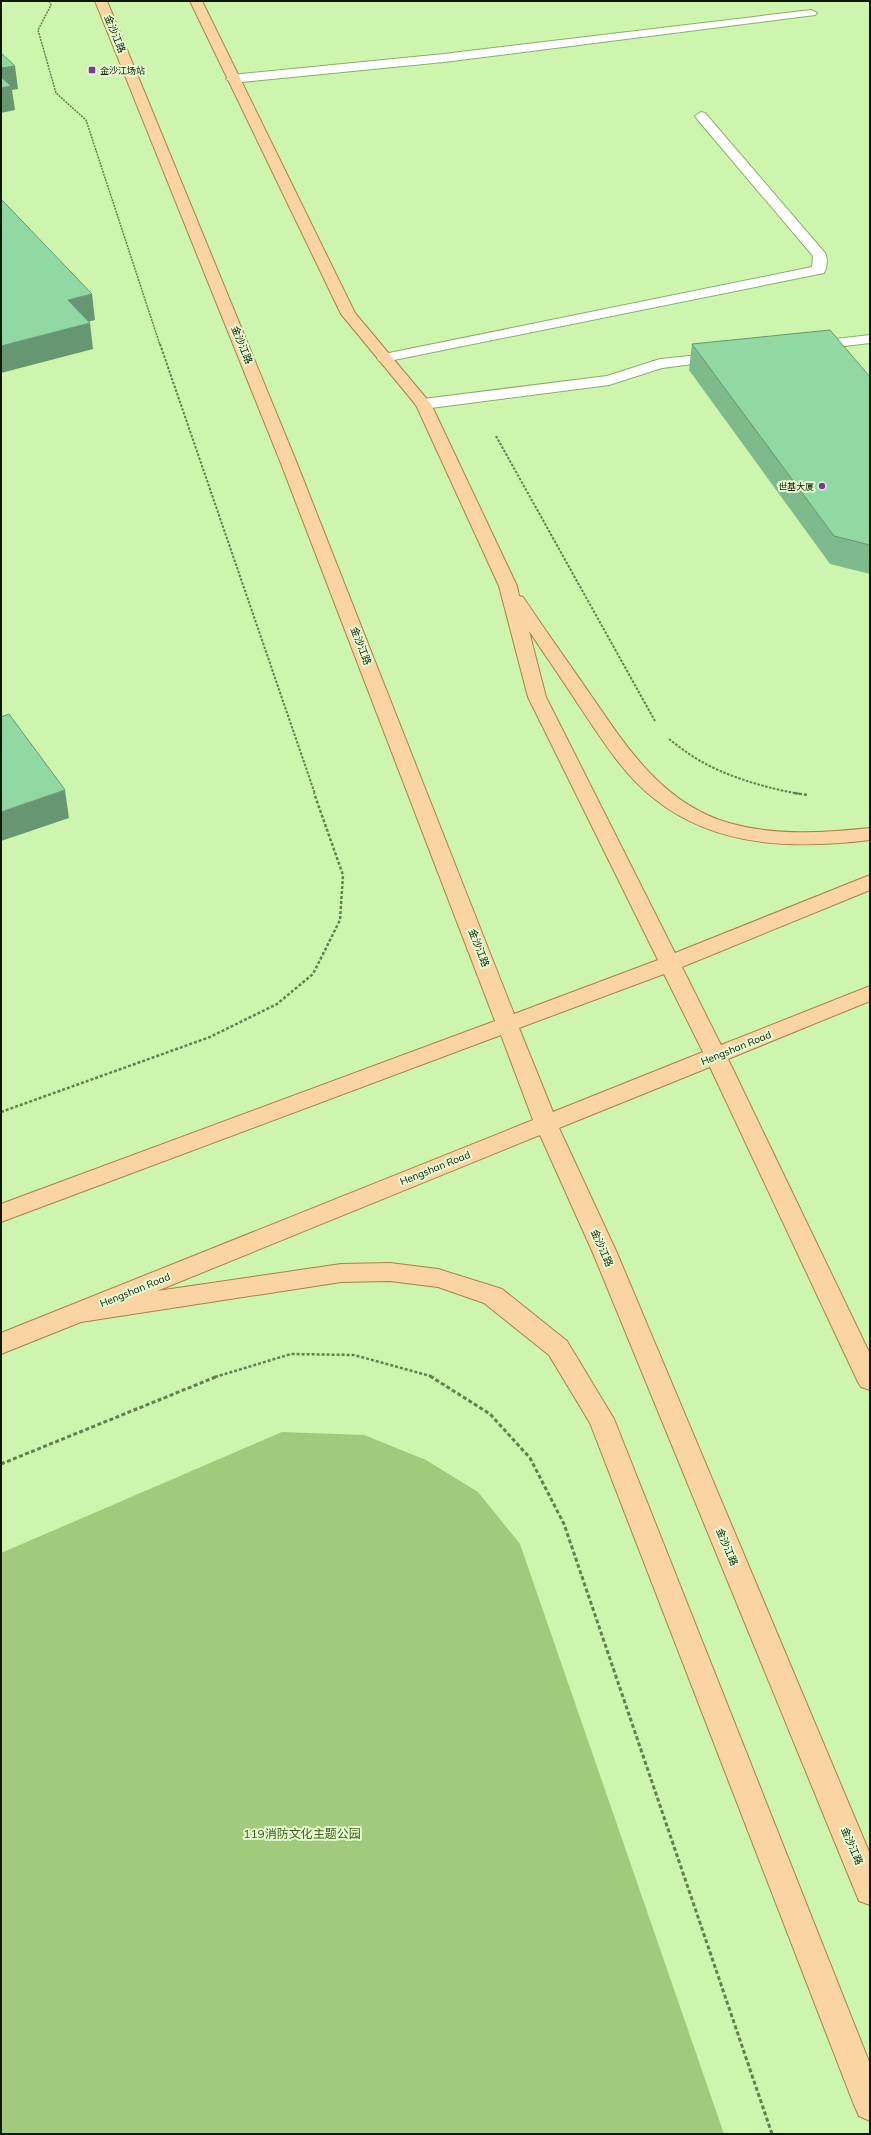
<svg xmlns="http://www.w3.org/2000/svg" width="871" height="2135" font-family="Mulish,'Noto Sans SC',sans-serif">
  <rect width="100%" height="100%" fill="#cef5ad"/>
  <!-- green -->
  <path fill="#a1ca7c" d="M282,1432L364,1435L426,1460L478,1492L520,1544L724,2134H1V1553Z"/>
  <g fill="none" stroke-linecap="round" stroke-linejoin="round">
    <defs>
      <g id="minor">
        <path d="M811,10L817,13L815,15L444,62L232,83L226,79L232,75L444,54Z"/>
        <path d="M701,112L705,113L825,253C828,258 827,268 824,273L384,362L379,361L377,358L379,355L384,354L812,267L813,256L697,119L695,116Z"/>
        <path d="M870,335V343L811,350L806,349L804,346L806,343L811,342Z"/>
        <path d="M719,353L724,354L726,357L724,360L662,368L609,385L423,409L418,407L415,404L418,401L423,399L607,376L660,359Z"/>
      </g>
      <path id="major" d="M95,1H107L296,461L514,1014L658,960L528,697L499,586L416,405L341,314L190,1H202L355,313L431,404L517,586L519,596L523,597C545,630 568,662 590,694C627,748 663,804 729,823C775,836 823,833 870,828V840C796,849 717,848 656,800C623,775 601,738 578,704C562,679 545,655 529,631L546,697L675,953L870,875V890L682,967L721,1045L870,986V1001L728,1059L870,1354V1390L861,1387L857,1380L710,1067L559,1128L617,1253L870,1854V1905L859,1901L593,1253L540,1135L157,1291L341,1264L390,1263L438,1269L502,1289L567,1341L614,1419L870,2064V2121L859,2116L854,2105L590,1423L549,1355L484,1303L438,1287L390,1281L341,1282L81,1322L1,1354V1333L533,1120L501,1035L1,1222V1204L495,1021L280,461ZM664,974L703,1052L553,1112L519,1028Z"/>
    </defs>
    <!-- minor casing -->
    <use href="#minor" stroke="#8aae69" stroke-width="2"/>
    <!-- major casing -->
    <use href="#major" stroke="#a68144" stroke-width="2"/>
    <!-- path-far3 -->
    <path stroke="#657e50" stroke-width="1.5" stroke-dasharray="2 1" stroke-linecap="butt" d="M49,1L51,5L38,30L56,93L86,120L160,345"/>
    <!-- path-far2 -->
    <g stroke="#657e50" stroke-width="2" stroke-dasharray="2.5 1.5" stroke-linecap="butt">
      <path d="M160,344L315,794"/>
      <path d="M496,436L655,721"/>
      <path d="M669,739C678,746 687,753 697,759C727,777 766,788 800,794"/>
    </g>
    <!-- path-far1 -->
    <g stroke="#657e50" stroke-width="2.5" stroke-dasharray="3 2" stroke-linecap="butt">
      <path d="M794,793L808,795"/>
      <path d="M1,1112L210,1037L277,1004L313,974L340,920L343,875L314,793"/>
      <path d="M215,1377L291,1354L354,1355L434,1377"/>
    </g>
    <!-- path -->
    <g stroke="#657e50" stroke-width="3" stroke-dasharray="4 2.5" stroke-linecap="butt">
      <path d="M430,1376L490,1414L530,1458L564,1524L772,2134"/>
      <path d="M1,1464L218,1376"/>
    </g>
    <!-- minor -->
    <use href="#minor" fill="#fff" fill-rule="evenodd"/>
    <!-- major -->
    <use href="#major" fill="#fbd4a4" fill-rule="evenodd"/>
  </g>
  <!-- wall -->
  <path fill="#7eba8c" d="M692,344L870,377V574L830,564L689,370Z"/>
  <!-- shaded-wall -->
  <g fill="#669772">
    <path d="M15,66L18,89L12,90L15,110L1,113V68Z"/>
    <path d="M92,294L95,320L72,326L68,300Z"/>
    <path d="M90,323L93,349L1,373V346Z"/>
    <path d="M65,790L69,818L1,841V812Z"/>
  </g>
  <!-- building -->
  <g fill="#92d8a3" stroke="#669772">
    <path d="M1,53L15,66L1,68Z"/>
    <path d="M1,77L11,86L1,88Z"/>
    <path d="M1,199L92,294L68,300L90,323L1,346Z"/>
    <path d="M830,330L870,377V545L834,536L692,344Z"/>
    <path d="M9,714L65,790L1,812V717Z"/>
  </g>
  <!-- markers -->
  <g fill="#7f35a7" stroke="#e5fcd2" stroke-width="1.5">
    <rect x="88" y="66" width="8" height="8" rx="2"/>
    <circle cx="822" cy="486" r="4"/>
  </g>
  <g text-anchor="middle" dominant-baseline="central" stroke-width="4" stroke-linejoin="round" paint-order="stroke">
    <!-- far-poi labels -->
    <g font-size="9" fill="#0d1a01" stroke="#e5fcd2" text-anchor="start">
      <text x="100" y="70">金沙江场站</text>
      <text x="814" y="486" text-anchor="end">世基大厦</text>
    </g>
    <!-- street labels -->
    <g font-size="10" fill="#0d1a01" stroke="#e5fcd2">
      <text transform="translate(115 34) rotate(68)">金沙江路</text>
      <text transform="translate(242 345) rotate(68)">金沙江路</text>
      <text transform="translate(361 646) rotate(69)">金沙江路</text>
      <text transform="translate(479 948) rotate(69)">金沙江路</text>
      <text transform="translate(736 1048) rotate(-22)">Hengshan Road</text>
      <text transform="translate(435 1168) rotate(-22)">Hengshan Road</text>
      <text transform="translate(602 1248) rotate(66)">金沙江路</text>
      <text transform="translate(135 1290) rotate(-22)">Hengshan Road</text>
      <text transform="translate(727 1547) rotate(67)">金沙江路</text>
      <text transform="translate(852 1846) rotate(67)">金沙江路</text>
    </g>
    <!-- near-park labels -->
    <g font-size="12" fill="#3c5d13" stroke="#e5fcd2">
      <text x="302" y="1833">119消防文化主题公园</text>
    </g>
  </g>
  <!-- border -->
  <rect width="871" height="2135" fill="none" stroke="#0d1a01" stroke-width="4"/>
</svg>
